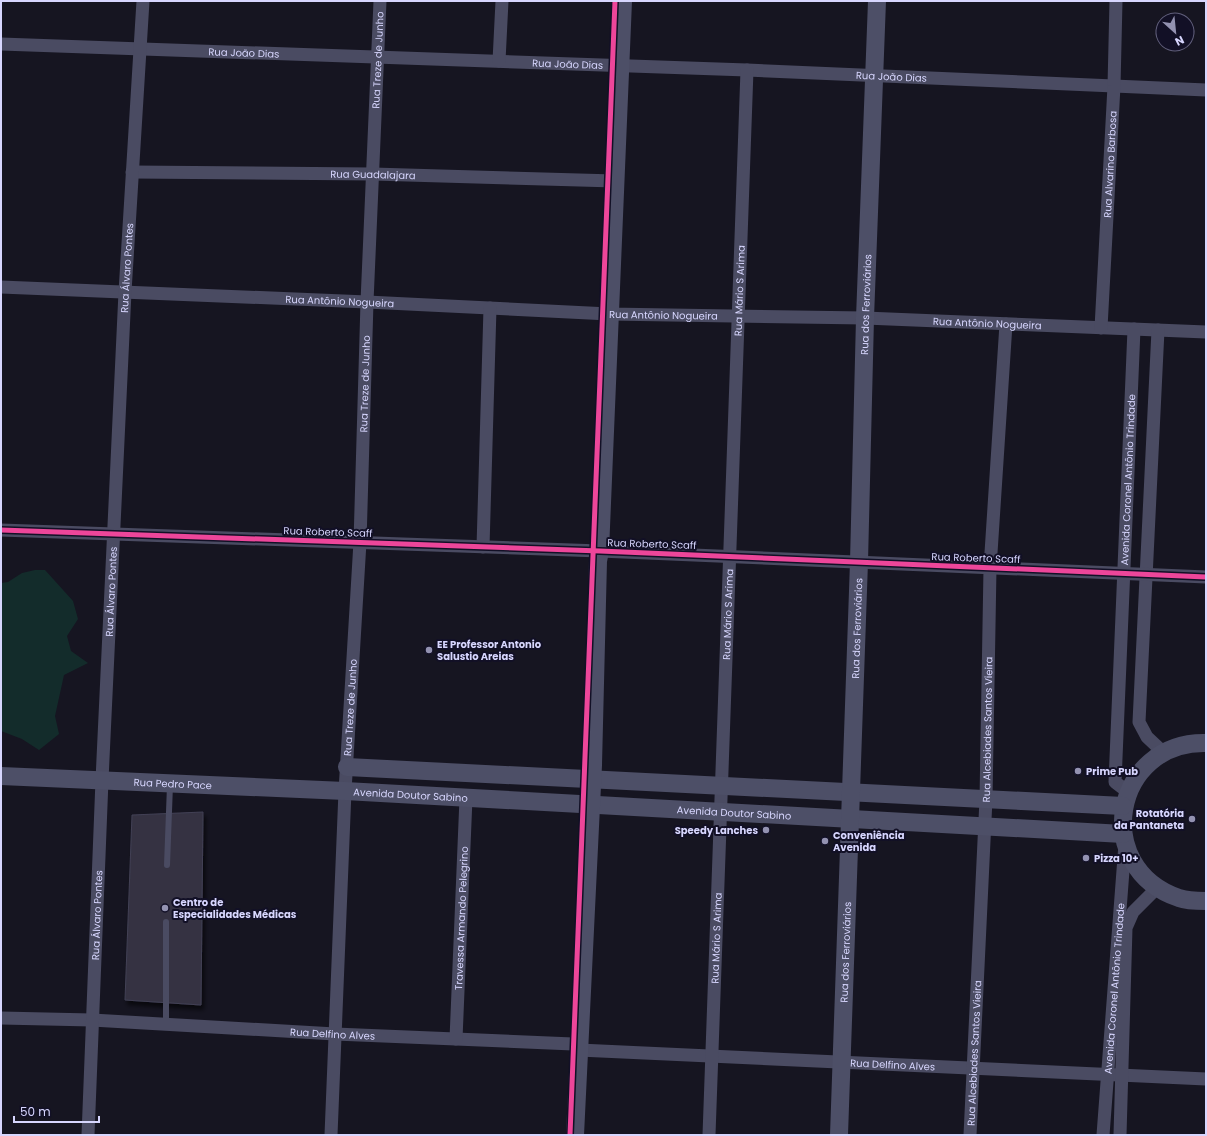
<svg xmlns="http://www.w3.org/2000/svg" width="1207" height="1136" font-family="Poppins,sans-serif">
  <defs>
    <filter id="shadow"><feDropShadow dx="2.5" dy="4.5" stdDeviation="2" flood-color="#0009"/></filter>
  </defs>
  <rect width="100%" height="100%" fill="#161521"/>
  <!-- green -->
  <path fill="#132c2b" d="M35,570H45L73,601L78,619L67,636L71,651L88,663L64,675L55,716L59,734L39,750L22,739L1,731V583L8,582L22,573Z"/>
  <!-- building -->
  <path fill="#343343" stroke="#424054" filter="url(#shadow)" d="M203,812L201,1005L125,1000L132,815Z"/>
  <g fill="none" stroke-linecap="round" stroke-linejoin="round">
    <!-- lane -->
    <g stroke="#4a4b62" stroke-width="6">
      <path d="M167,865L170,785"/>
      <path d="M166,1024V922"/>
    </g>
    <!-- street -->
    <g stroke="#4a4b62" stroke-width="13">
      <path id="s1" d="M1,44L747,70L1206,90"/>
      <path d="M499,61L502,1"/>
      <path id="s2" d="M132,172L373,174L615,181"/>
      <path id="s3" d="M1,287L367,302L609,314L865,318L1206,332"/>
      <path id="s4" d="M1101,328L1114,86L1116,1"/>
      <path d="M1158,330L1139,722L1147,737L1164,753"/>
      <path d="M1,530L600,551L1206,577"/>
      <path d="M483,547L490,308"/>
      <path id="s5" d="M1128,792L1115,782L1134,329"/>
      <path id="s6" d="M1,1018L92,1020L335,1034L573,1044"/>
      <path id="s7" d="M456,1039L466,798"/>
      <path id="s8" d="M579,1050L1206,1079"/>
      <path id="s9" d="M88,1135L102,780L125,292L143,1"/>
      <path id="s10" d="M331,1135L345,791L360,542L367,302L380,1"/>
      <path id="s11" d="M709,1135L747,70"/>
      <path id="s12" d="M970,1135L986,799L990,568L1006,324"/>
      <path id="s13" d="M1103,1135L1125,844"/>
      <path d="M1120,1135L1126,928L1133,912L1157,888"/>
    </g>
    <!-- secondary -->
    <g stroke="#4d4f67" stroke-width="18">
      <path d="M1206,743C1113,741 1090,868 1179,898C1187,901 1198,901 1206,901"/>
      <path d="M347,767L1123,806"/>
      <path id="s14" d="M1,776L345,791L1123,834"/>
      <path d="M575,1135L593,765L598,561L600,551L623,1"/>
      <path id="s15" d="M839,1135L859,562L865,318L877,1"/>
    </g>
    <defs>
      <g id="cycleway">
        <path d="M1,530L600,551L1206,577"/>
        <path d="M570,1135L615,1"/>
      </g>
    </defs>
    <!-- cycleway casing -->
    <use href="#cycleway" stroke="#121026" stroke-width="8"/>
    <!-- cycleway -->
    <use href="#cycleway" stroke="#ed469a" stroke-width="5"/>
  </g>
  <!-- markers -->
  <g fill="#9392b1" stroke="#121026" stroke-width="1.5">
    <circle cx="429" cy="650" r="4"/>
    <circle cx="1078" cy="771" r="4"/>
    <circle cx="1192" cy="819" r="4"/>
    <circle cx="766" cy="830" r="4"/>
    <circle cx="825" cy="841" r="4"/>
    <circle cx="1086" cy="858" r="4"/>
    <circle cx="165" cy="908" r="4"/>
  </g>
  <g text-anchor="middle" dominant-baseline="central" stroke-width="4" stroke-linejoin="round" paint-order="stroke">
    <!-- street labels -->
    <g font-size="10" fill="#d7d6fe" stroke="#121026">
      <text stroke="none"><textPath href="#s1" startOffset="243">Rua João Dias</textPath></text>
      <text stroke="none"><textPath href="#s10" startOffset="1076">Rua Treze de Junho</textPath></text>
      <text stroke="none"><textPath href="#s1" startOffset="567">Rua João Dias</textPath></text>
      <text stroke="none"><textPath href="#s1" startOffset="891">Rua João Dias</textPath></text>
      <text stroke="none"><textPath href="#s4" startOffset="164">Rua Alvarino Barbosa</textPath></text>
      <text stroke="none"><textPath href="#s2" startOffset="241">Rua Guadalajara</textPath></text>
      <text stroke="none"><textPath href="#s9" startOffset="868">Rua Álvaro Pontes</textPath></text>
      <text stroke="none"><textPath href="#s11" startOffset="845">Rua Mário S Arima</textPath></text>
      <text stroke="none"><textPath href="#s3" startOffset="339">Rua Antônio Nogueira</textPath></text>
      <text stroke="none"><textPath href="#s15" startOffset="831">Rua dos Ferroviários</textPath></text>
      <text stroke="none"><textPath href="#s3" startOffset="663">Rua Antônio Nogueira</textPath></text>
      <text stroke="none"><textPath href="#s3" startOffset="987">Rua Antônio Nogueira</textPath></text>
      <text stroke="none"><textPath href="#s10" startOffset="752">Rua Treze de Junho</textPath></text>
      <text stroke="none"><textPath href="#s5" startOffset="319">Avenida Coronel Antônio Trindade</textPath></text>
      <text transform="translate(328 532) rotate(2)">Rua Roberto Scaff</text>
      <text transform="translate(652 544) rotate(2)">Rua Roberto Scaff</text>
      <text transform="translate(976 558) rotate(2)">Rua Roberto Scaff</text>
      <text stroke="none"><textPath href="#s9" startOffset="544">Rua Álvaro Pontes</textPath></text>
      <text stroke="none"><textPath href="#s11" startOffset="521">Rua Mário S Arima</textPath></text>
      <text stroke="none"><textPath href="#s15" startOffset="507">Rua dos Ferroviários</textPath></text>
      <text stroke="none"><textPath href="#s10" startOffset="428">Rua Treze de Junho</textPath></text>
      <text stroke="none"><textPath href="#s12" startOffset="406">Rua Alcebiades Santos Vieira</textPath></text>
      <text stroke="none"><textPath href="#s14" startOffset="172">Rua Pedro Pace</textPath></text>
      <text stroke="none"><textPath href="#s14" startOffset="410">Avenida Doutor Sabino</textPath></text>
      <text stroke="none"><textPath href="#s14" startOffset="734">Avenida Doutor Sabino</textPath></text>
      <text stroke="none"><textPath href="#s9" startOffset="220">Rua Álvaro Pontes</textPath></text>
      <text stroke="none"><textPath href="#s7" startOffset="121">Travessa Armando Pelegrino</textPath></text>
      <text stroke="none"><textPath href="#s11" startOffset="197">Rua Mário S Arima</textPath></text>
      <text stroke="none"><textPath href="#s15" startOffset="183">Rua dos Ferroviários</textPath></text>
      <text stroke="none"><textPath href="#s13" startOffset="147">Avenida Coronel Antônio Trindade</textPath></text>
      <text stroke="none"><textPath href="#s6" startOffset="332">Rua Delfino Alves</textPath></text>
      <text stroke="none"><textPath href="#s12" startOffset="82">Rua Alcebiades Santos Vieira</textPath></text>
      <text stroke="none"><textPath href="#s8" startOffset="314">Rua Delfino Alves</textPath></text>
    </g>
    <!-- poi labels -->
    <g font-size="10" font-weight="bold" fill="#d7d6fe" stroke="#121026" text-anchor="start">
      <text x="437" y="644">EE Professor Antonio<tspan x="437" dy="12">Salustio Areias</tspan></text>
      <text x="1086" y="771">Prime Pub</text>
      <text x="1184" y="813" text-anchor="end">Rotatória<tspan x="1184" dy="12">da Pantaneta</tspan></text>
      <text x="758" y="830" text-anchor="end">Speedy Lanches</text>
      <text x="833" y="835">Conveniência<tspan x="833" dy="12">Avenida</tspan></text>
      <text x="1094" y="858">Pizza 10+</text>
      <text x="173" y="902">Centro de<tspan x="173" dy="12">Especialidades Médicas</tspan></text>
    </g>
  </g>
  <!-- border -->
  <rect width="1207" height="1136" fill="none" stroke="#d7d6fe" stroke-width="4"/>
  <!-- north arrow -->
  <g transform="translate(1175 32) rotate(153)"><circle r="19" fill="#121026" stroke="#615f7c"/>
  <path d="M0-3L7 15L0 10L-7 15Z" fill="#9392b1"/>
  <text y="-6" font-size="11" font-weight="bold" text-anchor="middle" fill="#d7d6fe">N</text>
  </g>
  <!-- scale -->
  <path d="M14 1116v6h85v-6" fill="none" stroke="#d7d6fe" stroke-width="2"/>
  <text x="20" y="1116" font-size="12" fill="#d7d6fe" stroke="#121026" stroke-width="3" paint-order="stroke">50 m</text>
</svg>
